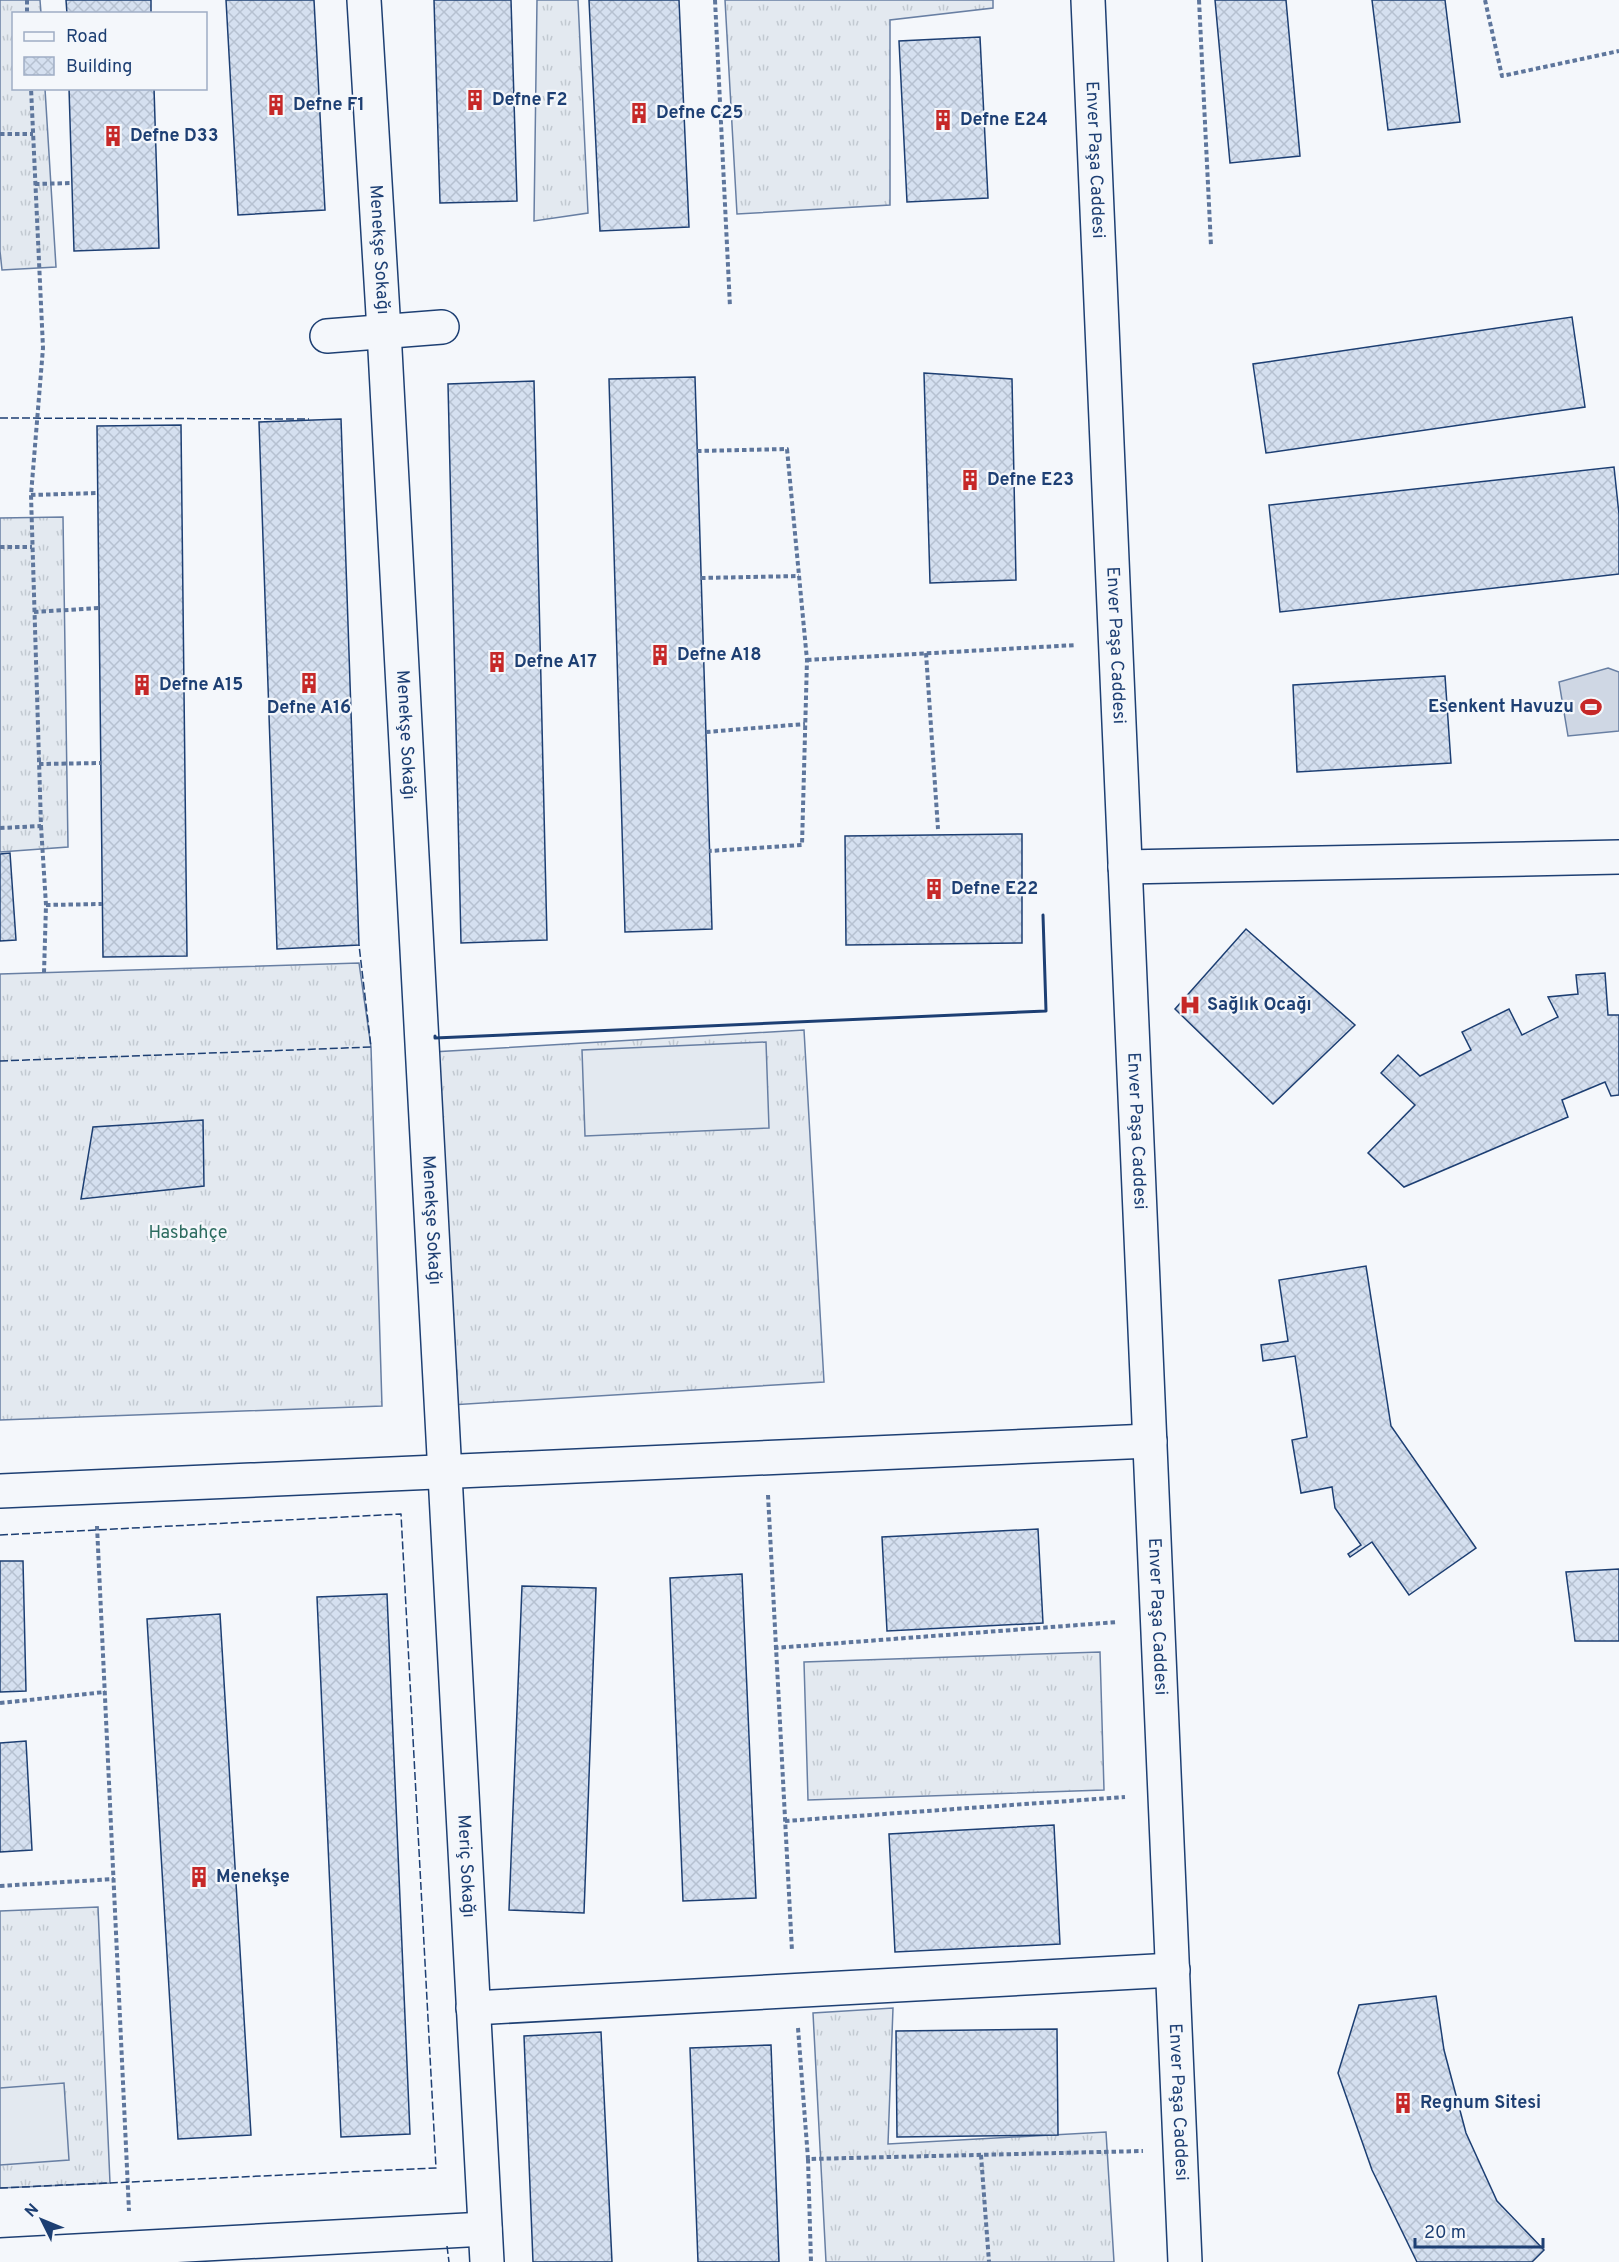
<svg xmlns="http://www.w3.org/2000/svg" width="1619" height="2262" font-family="Overpass,sans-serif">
  <defs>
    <pattern id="grass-tufts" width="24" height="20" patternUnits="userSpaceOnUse" patternTransform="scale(1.5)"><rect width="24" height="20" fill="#e3e9f0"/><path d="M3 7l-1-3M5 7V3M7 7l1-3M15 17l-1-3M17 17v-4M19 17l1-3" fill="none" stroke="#c2c9d1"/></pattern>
    <pattern id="building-cross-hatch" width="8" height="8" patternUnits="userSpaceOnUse" patternTransform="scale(1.5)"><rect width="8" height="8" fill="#d5e0f0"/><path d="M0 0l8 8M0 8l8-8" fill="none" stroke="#b6c1d1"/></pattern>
  </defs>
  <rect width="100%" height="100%" fill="#f4f7fb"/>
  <!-- grass -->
  <g fill="url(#grass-tufts)" stroke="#687fa3" stroke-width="1.5">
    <path d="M0,0H40L41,13L14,14V88L45,89L56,267L2,270L0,251Z"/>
    <path d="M537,0H578L588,213L534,221Z"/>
    <path d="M725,0H993V8L890,20V205L737,214Z"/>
    <path d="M63,517L68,847L0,852V518Z"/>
    <path d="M359,963L371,1047L382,1406L0,1420V974Z"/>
    <path d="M804,1030L824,1382L451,1405L432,1052Z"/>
    <path d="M1100,1652L1104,1790L808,1800L804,1662Z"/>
    <path d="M98,1907L110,2183L0,2188V1911Z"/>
    <path d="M893,2008L888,2144L1106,2132L1114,2262H826L813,2013Z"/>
  </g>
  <!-- pitch -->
  <g fill="#e3e9f0" stroke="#687fa3" stroke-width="1.5">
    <path d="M766,1042L769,1128L585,1136L582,1050Z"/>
    <path d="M64,2083L69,2160L0,2165V2088Z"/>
  </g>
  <!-- water -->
  <path fill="#cfd7e4" stroke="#687fa3" stroke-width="1.5" d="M1608,668L1619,672V731L1568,736L1559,682Z"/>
  <!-- building -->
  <g fill="url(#building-cross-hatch)" stroke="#1d3f73" stroke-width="1.5">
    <path d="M66,0H151V14H67Z"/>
    <path d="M226,0H314L325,210L238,215Z"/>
    <path d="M434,0H511L517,201L440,203Z"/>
    <path d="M589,0H679L689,227L600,231Z"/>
    <path d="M1215,0H1286L1300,156L1230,163Z"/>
    <path d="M1372,0H1445L1460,122L1388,130Z"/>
    <path d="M980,37L988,198L907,202L899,41Z"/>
    <path d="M69,88H154L159,248L74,251Z"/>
    <path d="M1572,317L1585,407L1266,453L1253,364Z"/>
    <path d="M924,373L1012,379L1016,580L930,583Z"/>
    <path d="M695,377L712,929L625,932L609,379Z"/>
    <path d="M534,381L547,940L461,943L448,384Z"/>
    <path d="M341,419L359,945L277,949L259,422Z"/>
    <path d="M181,425L187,956L103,957L97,426Z"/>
    <path d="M1614,467L1619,514V574L1280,612L1269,505Z"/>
    <path d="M1445,676L1451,763L1297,772L1293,685Z"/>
    <path d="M1022,834V943L846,945L845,836Z"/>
    <path d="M10,853L16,940L0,941V854Z"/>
    <path d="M1246,929L1355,1025L1273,1104L1175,1009Z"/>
    <path d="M1605,973L1608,1015H1619V1095L1611,1096L1605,1082L1562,1100L1568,1117L1404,1187L1368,1153L1415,1105L1381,1073L1398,1055L1420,1076L1471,1050L1462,1032L1509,1009L1522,1035L1558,1017L1548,997L1578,994L1576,975Z"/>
    <path d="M203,1120L204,1186L81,1199L93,1127Z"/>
    <path d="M1366,1266L1391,1426L1476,1548L1409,1595L1372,1542L1350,1557L1348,1554L1361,1545L1335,1508L1332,1487L1301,1493L1292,1440L1307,1437L1295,1356L1263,1361L1261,1345L1288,1341L1279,1280Z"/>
    <path d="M1038,1529L1043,1623L887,1631L882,1537Z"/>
    <path d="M0,1561H23L26,1691L0,1692Z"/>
    <path d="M1619,1569V1641H1575L1566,1572Z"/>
    <path d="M742,1574L756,1898L683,1901L670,1578Z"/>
    <path d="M522,1586L596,1588L584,1913L509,1910Z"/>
    <path d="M387,1594L410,2134L341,2137L317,1597Z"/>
    <path d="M220,1614L251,2135L178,2139L147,1619Z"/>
    <path d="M26,1741L32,1850L0,1852V1743Z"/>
    <path d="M1054,1825L1060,1944L895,1952L889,1834Z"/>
    <path d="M1436,1996L1444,2050L1466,2133L1497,2201L1544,2250L1532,2262H1417L1372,2170L1338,2073L1359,2005Z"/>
    <path d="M1057,2029L1058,2135L897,2137L896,2031Z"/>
    <path d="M601,2032L612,2262H533L524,2036Z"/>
    <path d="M771,2045L779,2262H698L690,2048Z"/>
  </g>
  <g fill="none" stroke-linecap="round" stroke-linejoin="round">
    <defs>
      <g id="minor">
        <path id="s1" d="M364,0L384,331L487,2262"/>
        <path id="s2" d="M1088,0L1185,2262"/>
        <path d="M327,336L442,327"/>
        <path d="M1125,867L1619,857"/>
        <path d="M0,1491L1150,1441"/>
        <path d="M473,2008L1173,1970"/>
        <path d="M0,2255L485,2229"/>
      </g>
    </defs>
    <!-- minor casing -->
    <use href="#minor" stroke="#1d3f73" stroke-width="36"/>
    <!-- path -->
    <g stroke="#5e769c" stroke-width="4" stroke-dasharray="4.5 3" stroke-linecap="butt">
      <path d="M27,0V14"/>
      <path d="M715,0L730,307"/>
      <path d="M1199,0L1211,246"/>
      <path d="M1485,0L1502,76L1619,51"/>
      <path d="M0,134H33"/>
      <path d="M35,184L72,183"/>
      <path d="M697,451L787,449L807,660L802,845L709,851"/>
      <path d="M31,495L97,493"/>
      <path d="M0,547H32"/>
      <path d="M701,578L799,576"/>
      <path d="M34,612L99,608"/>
      <path d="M926,653L938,829"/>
      <path d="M807,660L1076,645"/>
      <path d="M706,732L805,724"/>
      <path d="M39,764L101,763"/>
      <path d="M41,826L46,905L44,973"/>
      <path d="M0,828L41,826L31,495L43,348L31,88"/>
      <path d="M46,905L102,904"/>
      <path d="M768,1495L792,1951"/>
      <path d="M97,1526L129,2211"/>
      <path d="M774,1648L1118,1622"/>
      <path d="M0,1703L105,1692"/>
      <path d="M785,1821L1125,1797"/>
      <path d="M0,1886L114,1879"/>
      <path d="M798,2028L808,2159L1143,2151"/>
      <path d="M981,2155L989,2262"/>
      <path d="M808,2159L811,2262"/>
    </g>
    <!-- minor -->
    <use href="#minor" stroke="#f4f7fb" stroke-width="33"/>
    <!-- fence -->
    <g stroke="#1d3f73" stroke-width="1.5" stroke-dasharray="8 3" stroke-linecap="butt">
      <path d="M0,418L309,419"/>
      <path d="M0,1061L371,1047L359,945"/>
      <path d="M0,1535L401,1514L436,2168L0,2188"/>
      <path d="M447,2246L449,2262"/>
    </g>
    <!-- wall -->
    <path stroke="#1d3f73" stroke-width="3" d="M435,1036V1038L1046,1011L1043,915"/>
  </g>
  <!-- icons -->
  <defs>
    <symbol id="building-bare" viewBox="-9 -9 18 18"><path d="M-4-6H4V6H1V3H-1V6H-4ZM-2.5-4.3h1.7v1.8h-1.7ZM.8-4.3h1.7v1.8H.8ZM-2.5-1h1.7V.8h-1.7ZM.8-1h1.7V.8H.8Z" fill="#c62828" stroke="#f4f7fb" stroke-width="2.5" paint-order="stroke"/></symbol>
    <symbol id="stadium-bare" viewBox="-9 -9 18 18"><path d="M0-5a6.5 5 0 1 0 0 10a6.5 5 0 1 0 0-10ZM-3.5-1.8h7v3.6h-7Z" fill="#c62828" stroke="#f4f7fb" stroke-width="2.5" paint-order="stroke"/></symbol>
    <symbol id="hospital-bare" viewBox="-9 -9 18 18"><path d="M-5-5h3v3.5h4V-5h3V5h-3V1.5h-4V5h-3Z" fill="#c62828" stroke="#f4f7fb" stroke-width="2.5" paint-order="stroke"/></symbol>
  </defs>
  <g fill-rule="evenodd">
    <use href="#building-bare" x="460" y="85" width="30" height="30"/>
    <use href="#building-bare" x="261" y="90" width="30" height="30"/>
    <use href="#building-bare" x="624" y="98" width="30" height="30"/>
    <use href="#building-bare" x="928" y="105" width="30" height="30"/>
    <use href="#building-bare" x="98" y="121" width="30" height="30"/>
    <use href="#building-bare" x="955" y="465" width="30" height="30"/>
    <use href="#building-bare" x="645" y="640" width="30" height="30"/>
    <use href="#building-bare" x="482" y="647" width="30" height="30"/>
    <use href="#building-bare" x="294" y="668" width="30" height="30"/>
    <use href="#building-bare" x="127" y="670" width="30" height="30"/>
    <use href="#stadium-bare" x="1576" y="692" width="30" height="30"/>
    <use href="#building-bare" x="919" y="874" width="30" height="30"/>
    <use href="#hospital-bare" x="1175" y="990" width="30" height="30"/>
    <use href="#building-bare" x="184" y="1862" width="30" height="30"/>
    <use href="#building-bare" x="1388" y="2088" width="30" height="30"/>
  </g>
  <g text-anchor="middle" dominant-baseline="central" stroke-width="4.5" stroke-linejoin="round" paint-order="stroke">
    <!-- poi labels -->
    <g font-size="18" font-weight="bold" fill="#1d3f73" stroke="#f4f7fb" text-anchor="start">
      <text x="492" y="100">Defne F2</text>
      <text x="293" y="105">Defne F1</text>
      <text x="656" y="113">Defne C25</text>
      <text x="960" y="120">Defne E24</text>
      <text x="130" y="136">Defne D33</text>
      <text x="987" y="480">Defne E23</text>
      <text x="677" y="655">Defne A18</text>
      <text x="514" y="662">Defne A17</text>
      <text x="159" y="685">Defne A15</text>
      <text x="1574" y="707" text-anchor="end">Esenkent Havuzu</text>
      <text x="309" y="708" text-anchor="middle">Defne A16</text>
      <text x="951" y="889">Defne E22</text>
      <text x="1207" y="1005">Sağlık Ocağı</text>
      <text x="216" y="1877">Menekşe</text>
      <text x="1420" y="2103">Regnum Sitesi</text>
    </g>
    <!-- street labels -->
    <g font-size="18" fill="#1d3f73" stroke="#f4f7fb">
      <text stroke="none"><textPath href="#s2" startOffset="160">Enver Paşa Caddesi</textPath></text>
      <text stroke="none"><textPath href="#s1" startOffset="250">Menekşe Sokağı</textPath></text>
      <text stroke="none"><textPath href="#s2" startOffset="646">Enver Paşa Caddesi</textPath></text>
      <text stroke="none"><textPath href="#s1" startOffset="736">Menekşe Sokağı</textPath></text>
      <text stroke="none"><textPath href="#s2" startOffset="1132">Enver Paşa Caddesi</textPath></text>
      <text stroke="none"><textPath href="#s1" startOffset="1222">Menekşe Sokağı</textPath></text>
      <text stroke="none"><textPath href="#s2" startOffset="1618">Enver Paşa Caddesi</textPath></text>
      <text stroke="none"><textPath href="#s1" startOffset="1869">Meriç Sokağı</textPath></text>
      <text stroke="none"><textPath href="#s2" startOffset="2104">Enver Paşa Caddesi</textPath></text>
    </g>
    <!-- park labels -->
    <g font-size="18" fill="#2c6c60" stroke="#f4f7fb">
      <text x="188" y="1233">Hasbahçe</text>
    </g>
  </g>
  <!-- legend -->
  <rect x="12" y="12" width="195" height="78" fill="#f4f7fb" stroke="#9eadc5" stroke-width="1.5"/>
  <rect x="24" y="32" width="30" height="9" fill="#f4f7fb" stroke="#9eadc5" stroke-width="1.5"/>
  <text x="66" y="42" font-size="18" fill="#1d3f73">Road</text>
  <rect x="24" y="57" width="30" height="18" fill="url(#building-cross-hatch)" stroke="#9eadc5" stroke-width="1.5"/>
  <text x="66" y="72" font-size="18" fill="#1d3f73">Building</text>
  <!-- north arrow -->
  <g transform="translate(42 2220) rotate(313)" stroke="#f4f7fb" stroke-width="4.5" paint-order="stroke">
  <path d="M0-4.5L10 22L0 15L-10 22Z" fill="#1d3f73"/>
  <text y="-9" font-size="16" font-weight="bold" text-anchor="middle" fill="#1d3f73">N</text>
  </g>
  <!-- scale -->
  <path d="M1415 2238v9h128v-9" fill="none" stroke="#1d3f73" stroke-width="3"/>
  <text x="1424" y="2238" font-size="18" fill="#1d3f73" stroke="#f4f7fb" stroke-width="4.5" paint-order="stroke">20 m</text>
</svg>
